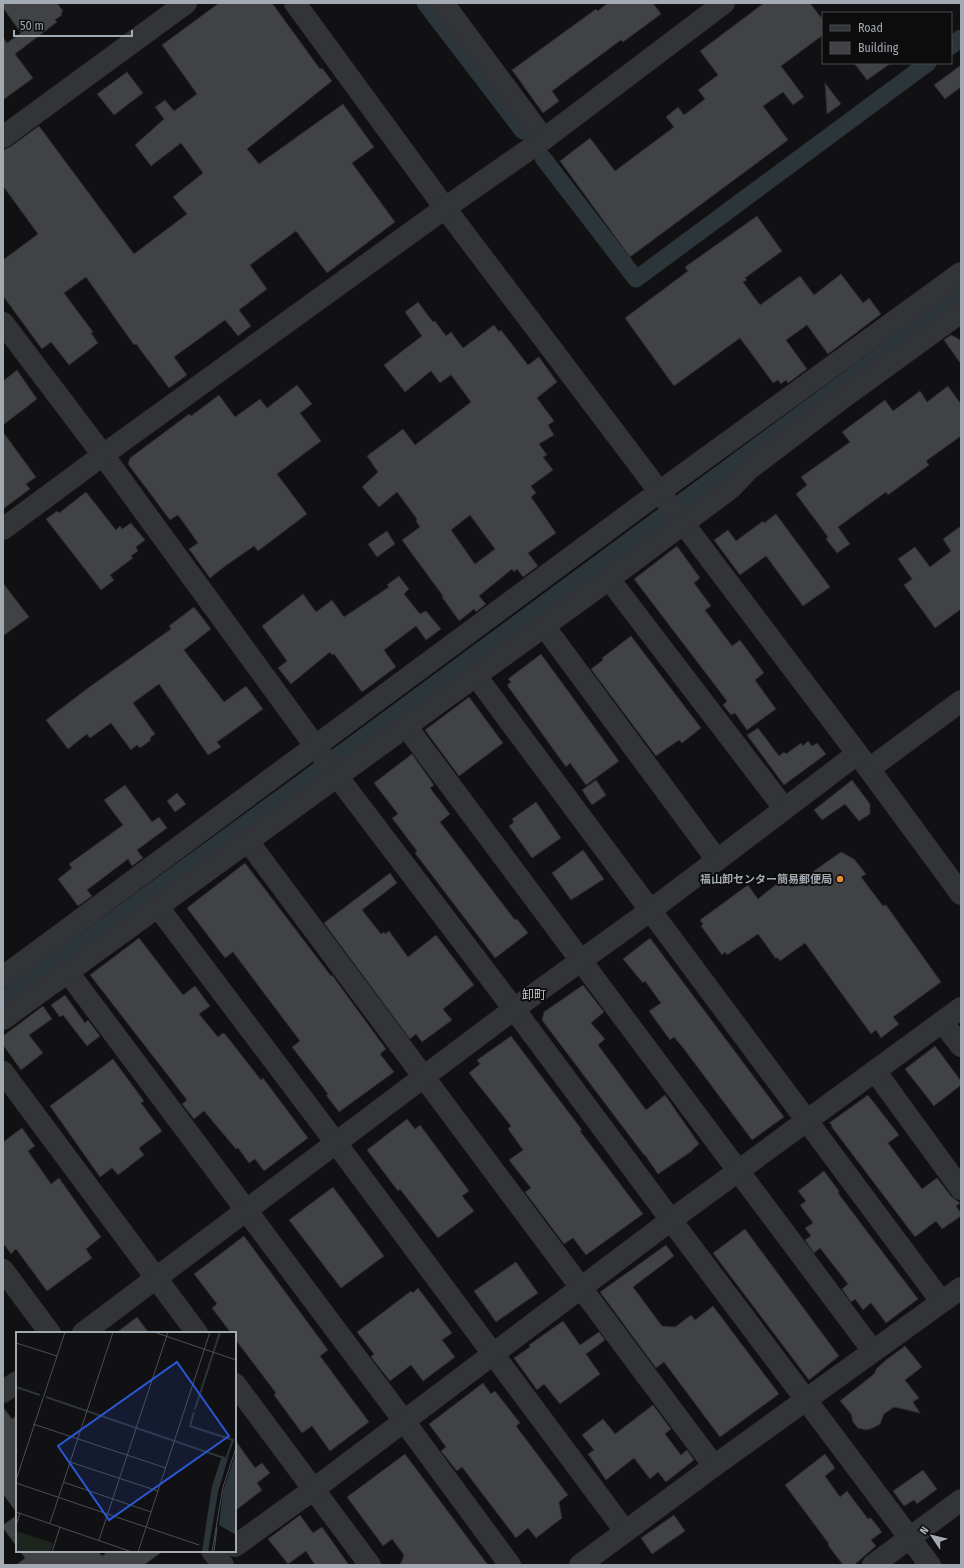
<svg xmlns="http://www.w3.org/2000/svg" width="964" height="1568" font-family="'Fira Sans Condensed','Noto Sans JP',sans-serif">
  <rect width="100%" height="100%" fill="#111113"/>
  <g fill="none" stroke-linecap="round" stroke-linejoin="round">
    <!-- canal -->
    <g stroke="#2c353a" stroke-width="17">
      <path d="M425,3L523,131"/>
      <path d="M951,46L961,38"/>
      <path d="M543,158L636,279L928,63"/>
      <path d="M3,1000L293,789L961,296"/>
    </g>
  </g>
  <!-- building -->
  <g fill="#404245" stroke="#2b2c2e" fill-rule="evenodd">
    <path d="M3,3H57L63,11L61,13L62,15L55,20L57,22L15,54L33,78L3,100V37L7,43L21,33L3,8Z"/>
    <path d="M219,3H272L320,69L322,68L332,81L247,149L259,164L343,104L374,147L352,163L395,222L327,273L296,231L250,265L267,289L239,310L251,326L238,336L225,320L174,357L187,375L169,388L136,344L134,345L86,277L64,293L93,332L91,333L98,343L69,365L51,342L42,349L3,296V260L38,234L3,186V150L10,147L39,126L134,254L187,214L173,197L203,173L181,143L151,166L135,145L164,119L155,107L165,100L174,111L197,94L162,45Z"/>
    <path d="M608,3H653L661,14L623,42L621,40L552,91L559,101L543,113L512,70L596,9L598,11Z"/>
    <path d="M764,3H810L823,20V35L781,66L804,97L793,105L783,92L763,106L788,140L630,257L560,161L590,138L615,171L674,127L666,117L678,107L684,115L705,99L698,90L718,75L700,51Z"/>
    <path d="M854,63H891L867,80Z"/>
    <path d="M961,65V87L945,99L934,85Z"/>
    <path d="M127,72L143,93L114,115L97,94Z"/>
    <path d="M825,83L841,104L827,114Z"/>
    <path d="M757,216L782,251L745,278L747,280L743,282L760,305L800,276L814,295L841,274L863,303L869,298L881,314L828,354L807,325L786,340L807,369L788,383L786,380L781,384L778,380L773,383L740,338L674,386L625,318L688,271L685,267Z"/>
    <path d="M418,302L433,322L435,321L446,336L451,332L463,348L494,325L499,332L501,330L528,365L539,357L557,382L537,398L554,421L548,425L554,435L539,444L547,455L543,457L553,470L531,486L536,493L531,497L556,533L528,553L538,566L523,577L517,569L514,572L512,569L479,596L486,604L476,612L474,609L459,621L442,597L443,596L402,540L420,527L416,521L417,519L397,492L379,507L362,487L378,472L367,456L403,429L415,445L471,402L451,375L440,383L431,371L405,392L384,365L422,336L405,312ZM470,515L495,549L475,564L451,530Z"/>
    <path d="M951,335L959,339L961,342V364L944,340Z"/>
    <path d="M17,370L37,399L3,425V381Z"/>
    <path d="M297,385L312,404L300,413L321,441L277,474L307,514L258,551L254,546L224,567L210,578L189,549L198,543L178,515L170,520L128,464L130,458L189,414L191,416L219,395L235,417L260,399L267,408Z"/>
    <path d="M948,386L961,404V436L926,461L929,465L888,495L886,492L838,527L850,544L837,553L826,539L828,537L796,494L807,485L801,477L850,442L842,432L885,400L893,411L920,391L927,402Z"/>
    <path d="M3,432L36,477L26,484L30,489L3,509Z"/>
    <path d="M86,492L116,530L120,526L122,529L131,523L145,540L136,547L138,551L131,556L133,558L110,575L114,580L101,590L46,519L57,511L59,513Z"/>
    <path d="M776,514L830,587L803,606L766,556L740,575L714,540L728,530L736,541L763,521L764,523Z"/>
    <path d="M961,526V609L935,628L904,585L912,579L898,559L915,547L930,567L951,551L943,539Z"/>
    <path d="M387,531L395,544L377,557L368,544Z"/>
    <path d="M677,546L700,578L694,583L711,606L705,610L732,646L740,640L764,673L755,680L776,709L747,730L735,713L731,715L723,705L727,701L634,579Z"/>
    <path d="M399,576L409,589L404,594L420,614L426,611L441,629L426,640L416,626L384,650L396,667L362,692L334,654L332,655L330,652L291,684L278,668L287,661L262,626L303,594L316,612L332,600L344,617L389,587L387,585Z"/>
    <path d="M3,583L29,617L3,636Z"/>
    <path d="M194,607L211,629L184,650L224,702L246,686L263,709L217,742L221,747L208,755L159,684L133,703L155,734L150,738L151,740L140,748L137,745L131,750L111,723L90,738L87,734L68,749L46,720L88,688L171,629L169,626Z"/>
    <path d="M631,636L701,728L682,743L679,740L656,756L591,669L603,660L602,658Z"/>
    <path d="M541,654L619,761L586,785L570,763L566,767L507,685L511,682L508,679Z"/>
    <path d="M469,697L503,743L459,776L425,730Z"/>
    <path d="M758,728L779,756L784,752L786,754L801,743L803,746L808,741L812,746L817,743L826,754L784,785L747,735Z"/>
    <path d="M412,754L434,785L430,788L450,814L440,822L515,920L517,919L528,933L495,958L415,853L417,851L392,818L398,814L374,783Z"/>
    <path d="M596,780L606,795L592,805L582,790Z"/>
    <path d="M852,780L870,804V814L859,821L845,804L822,820L814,810Z"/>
    <path d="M125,785L152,822L159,817L167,828L137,850L143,858L132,866L128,859L87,890L92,896L78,906L58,879L72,868L69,864L123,825L104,800Z"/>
    <path d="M177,793L186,804L175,812L167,801Z"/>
    <path d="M536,802L561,838L532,858L509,826L514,822L512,819Z"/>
    <path d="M583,850L604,879L571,900L552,873Z"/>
    <path d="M841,852L854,859L866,874L861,877L883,906L886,905L941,982L893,1017L899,1024L881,1038L876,1030L871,1034L805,943L780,961L777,957L776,959L758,934L727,955L725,952L722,955L701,926L703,924L700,920L748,885L758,899L784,878L791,887Z"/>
    <path d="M245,863L331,976L332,975L386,1049L380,1054L394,1072L339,1112L326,1095L328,1094L292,1047L300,1041L233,952L225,958L187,908Z"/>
    <path d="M390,873L397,883L362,910L381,934L384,932L385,934L389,931L408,957L436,935L474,985L443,1009L452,1020L422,1042L416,1034L410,1039L324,923Z"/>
    <path d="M139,938L183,995L195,986L210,1006L199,1014L218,1037L223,1033L225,1034L261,1080L263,1078L308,1138L264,1171L255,1159L249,1163L238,1148L236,1149L204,1111L194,1119L182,1104L187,1100L90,975Z"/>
    <path d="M650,938L784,1117L752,1140L684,1049L674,1037L670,1040L649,1011L661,1003L645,981L643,983L623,959Z"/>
    <path d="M583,985L604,1012L591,1023L605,1039L598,1045L646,1110L665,1095L699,1144L692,1150V1151L658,1174L645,1155H644L542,1020L544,1012Z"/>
    <path d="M65,995L85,1023L88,1020L100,1036L87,1046L63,1015L60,1017L51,1005Z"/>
    <path d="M43,1006L52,1019L29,1035L43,1053L21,1070L3,1045V1036Z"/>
    <path d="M511,1036L582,1130L580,1131L643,1214L586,1255L573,1238L564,1244L525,1192L531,1188L509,1160L523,1150L508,1129L511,1126L469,1073L480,1064L477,1060Z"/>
    <path d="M935,1046L961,1081V1085L934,1106L905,1069Z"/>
    <path d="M113,1059L144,1101L141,1103L162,1131L139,1148L144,1155L118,1175L112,1168L100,1177L50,1106Z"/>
    <path d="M868,1095L899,1135L888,1143L922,1189L937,1178L951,1196L960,1203L956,1206L961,1213V1216L942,1229L936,1221L915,1237L831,1126L832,1125L829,1123Z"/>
    <path d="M407,1119L415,1129L420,1125L469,1191L462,1196L474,1211L438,1238L400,1189L398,1191L367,1150Z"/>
    <path d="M22,1128L35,1146L28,1151L51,1184L59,1178L101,1237L86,1249L92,1258L47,1291L16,1249L11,1254L3,1243V1142Z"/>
    <path d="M824,1171L839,1191L838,1193L918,1299L886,1323L871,1303L863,1310L855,1299L851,1302L842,1289L848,1284L820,1248L814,1253L805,1240L811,1236L805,1228L813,1223L800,1205L806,1201L798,1191Z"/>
    <path d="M333,1187L384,1256L341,1288L289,1220Z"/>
    <path d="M745,1229L839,1356L809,1380L713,1253Z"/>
    <path d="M244,1236L328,1350L320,1356L369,1422L330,1451L312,1426L302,1433L274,1395L276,1393L235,1339V1333H231L212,1308L217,1304L194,1274Z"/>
    <path d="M666,1245L674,1256L633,1287L662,1326L675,1327L691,1315L695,1320L713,1306L779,1394L720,1437L664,1362L656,1368L600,1292Z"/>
    <path d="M516,1262L538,1293L496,1322L474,1291Z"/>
    <path d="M418,1288L452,1333L442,1340L455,1357L423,1381L411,1365L390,1381L371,1357L374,1354L357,1332L411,1291L413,1293Z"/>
    <path d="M137,1317L149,1333H116Z"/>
    <path d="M563,1321L580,1345L599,1332L605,1340L586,1354L600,1374L560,1404L544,1384L537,1390L514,1358L530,1347L529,1345Z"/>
    <path d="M905,1346L922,1367L905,1380L919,1398L913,1402L920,1413L894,1407L884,1414L880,1424L873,1428L866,1430L858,1428L853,1422L851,1414L840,1401L874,1374L877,1368L886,1360Z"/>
    <path d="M483,1383L491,1394L495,1391L520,1423L516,1426L568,1495L559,1502L562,1518L536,1538L528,1528L516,1538L462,1467L457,1471L441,1451L446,1447L429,1424Z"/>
    <path d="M653,1405L671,1429L665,1434L681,1455L687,1450L694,1460L666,1482L658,1472L650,1479L634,1458L606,1480L588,1454L594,1450L582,1435L603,1419L615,1434Z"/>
    <path d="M3,1407L12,1419L17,1415V1513L3,1494Z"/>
    <path d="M235,1440L255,1468L262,1463L270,1473L257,1483L262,1490L235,1511Z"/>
    <path d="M405,1454L488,1565H400L404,1555L392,1539L383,1546L347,1497Z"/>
    <path d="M825,1454L835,1468L825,1476L840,1497L847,1491L868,1519L871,1518L882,1532L871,1540L876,1546L854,1565H843L828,1545L829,1544L785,1485Z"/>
    <path d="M923,1470L937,1489L917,1504L914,1500L904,1506L893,1491Z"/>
    <path d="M17,1515V1547L3,1528V1525Z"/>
    <path d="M300,1515L313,1533L322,1527L349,1565H315L306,1551L288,1564L268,1539Z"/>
    <path d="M674,1515L685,1531L652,1554L641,1538Z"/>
    <path d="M20,1551H98L102,1556L109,1551H163L144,1565H16L25,1558Z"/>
  </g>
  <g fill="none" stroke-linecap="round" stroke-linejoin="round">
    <!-- minor -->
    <g stroke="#323437" stroke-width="22">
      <path d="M295,3L445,208L869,769L961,894"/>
      <path d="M443,3L544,139"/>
      <path d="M3,137L186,3"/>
      <path d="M3,323L103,455L337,776L514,1009L671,1220L930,1565"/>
      <path d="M3,529L103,455L445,208L544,139L724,3"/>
      <path d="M609,579L784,808"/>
      <path d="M544,626L717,860"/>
      <path d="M476,676C632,884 785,1094 941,1301"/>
      <path d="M406,726C562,934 716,1144 873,1351"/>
      <path d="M869,769L961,701"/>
      <path d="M247,840C402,1049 559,1257 714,1466"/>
      <path d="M158,907L336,1143L625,1531"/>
      <path d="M67,971L404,1421L510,1565"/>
      <path d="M3,977L659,492L961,273"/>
      <path d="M3,1019L609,579L731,488L749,469L844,397L961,312"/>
      <path d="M942,1022L961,1046"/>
      <path d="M875,1071L961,1189"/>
      <path d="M3,1072L197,1333"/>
      <path d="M3,1270L50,1333"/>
      <path d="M83,1333L514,1009L651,910L857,754"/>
      <path d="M235,1384L370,1565"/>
      <path d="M3,1392L17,1382"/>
      <path d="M235,1546L314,1489L671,1220L961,1008"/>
      <path d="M212,1551L223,1565"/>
      <path d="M580,1565L714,1466L961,1288"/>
      <path d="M873,1565L961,1500"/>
    </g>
  </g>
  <!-- markers -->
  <circle fill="#e49037" stroke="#0c0c0d" stroke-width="1.5" cx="840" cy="879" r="4"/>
  <g text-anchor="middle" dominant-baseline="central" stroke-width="4" stroke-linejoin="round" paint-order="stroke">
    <!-- poi labels -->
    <g font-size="11" font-weight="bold" fill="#a3aab2" stroke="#0c0c0d" text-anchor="end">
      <text x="832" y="879">福山卸センター簡易郵便局</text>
    </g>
    <!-- neighbourhood labels -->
    <g font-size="12" fill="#c4c8cf" stroke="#0c0c0d">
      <text x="534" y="995">卸町</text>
    </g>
  </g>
  <!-- overview -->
  <g transform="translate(16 1332)">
    <rect width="220" height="220" fill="#111113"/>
    <path d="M0,199L37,211L34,220H0Z" fill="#1e251e"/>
    <path d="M220,120V203L203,193L207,159ZM206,124L212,126L202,160L192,220H186L196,154Z" fill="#2c353a"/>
    <path fill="none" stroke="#2c353a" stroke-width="2" d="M0,55L24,63M30,65L208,126M179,77L204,0M178,80L174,94L217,108L210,127"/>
    <path fill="none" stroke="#4b4e53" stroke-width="1" d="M138,0L220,28M0,11L41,24M17,92L150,136M54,130L142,159M0,148L49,0M47,150L135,180M0,151L183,213M0,180L116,220M34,191L97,0M0,194L4,181M83,208L152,0M36,220L44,195M122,220L194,0M196,220L207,155L220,116M198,220L201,195"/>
    <path fill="#2a57d4" fill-opacity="0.15" stroke="#2a57d4" stroke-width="2" d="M161,30L213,104L93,188L42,114Z"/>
    <rect width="220" height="220" fill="none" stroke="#a3aab2" stroke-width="2"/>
  </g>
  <!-- border -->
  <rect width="964" height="1568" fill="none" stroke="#a3aab2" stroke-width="8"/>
  <!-- legend -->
  <rect x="822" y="12" width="130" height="52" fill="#0c0c0d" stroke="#484b4f"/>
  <rect x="830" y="25" width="20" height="6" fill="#323437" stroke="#484b4f"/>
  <text x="858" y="32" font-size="12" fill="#a3aab2">Road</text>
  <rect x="830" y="42" width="20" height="12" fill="#404245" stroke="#484b4f"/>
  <text x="858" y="52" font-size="12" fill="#a3aab2">Building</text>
  <!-- north arrow -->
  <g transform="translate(932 1536) rotate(305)" stroke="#0c0c0d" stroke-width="3" paint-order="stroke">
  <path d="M0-3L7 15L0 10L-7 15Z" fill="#a3aab2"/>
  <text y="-6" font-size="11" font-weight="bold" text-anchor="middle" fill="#a3aab2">N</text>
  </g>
  <!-- scale -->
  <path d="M14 30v6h118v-6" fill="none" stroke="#a3aab2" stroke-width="2"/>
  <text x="20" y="30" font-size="12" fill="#a3aab2" stroke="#0c0c0d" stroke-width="3" paint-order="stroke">50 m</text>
</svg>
